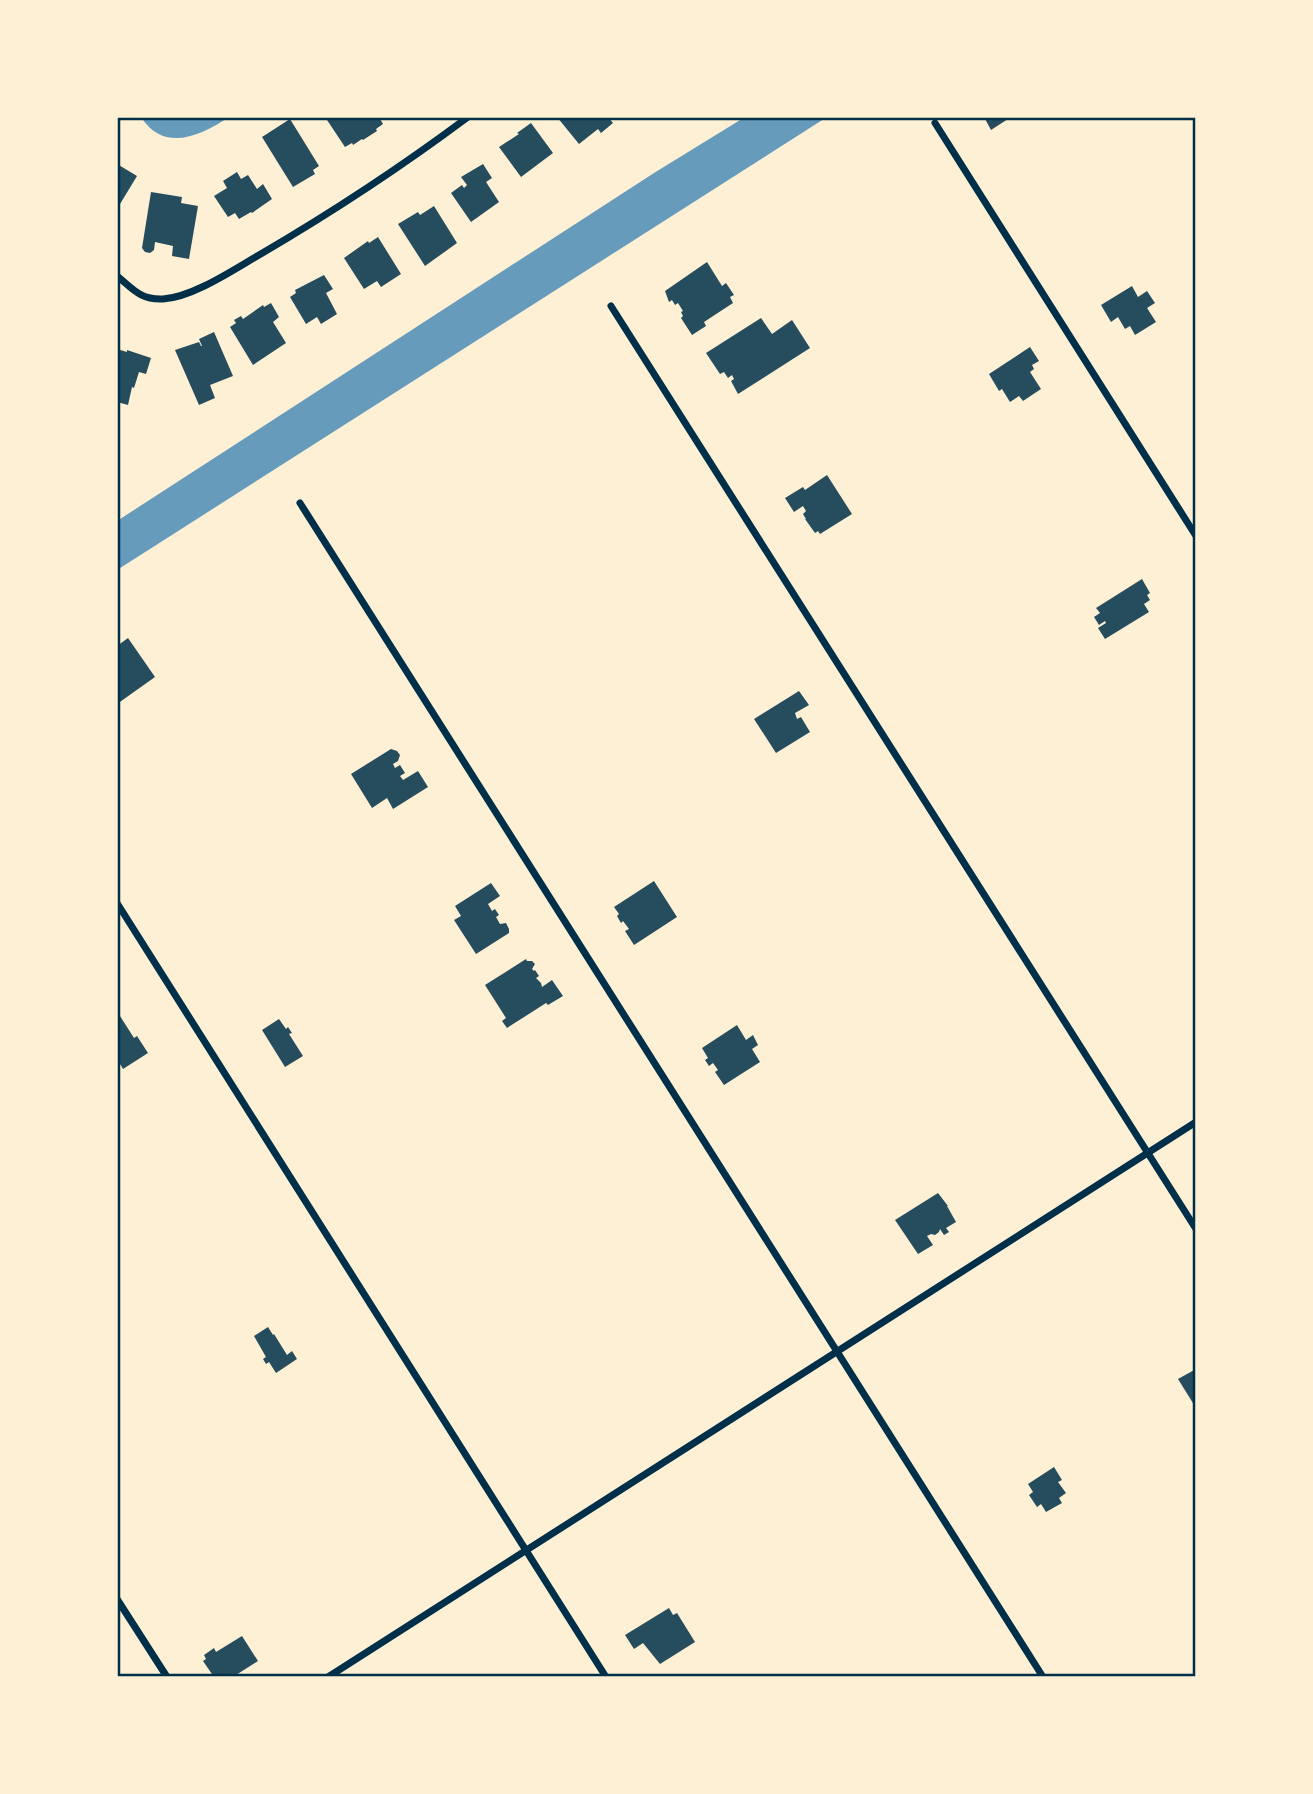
<svg xmlns="http://www.w3.org/2000/svg" width="1313" height="1794" font-family="Ubuntu,sans-serif">
  <rect width="100%" height="100%" fill="#fdf0d5"/>
  <!-- water -->
  <g fill="#669bbc">
    <path d="M141,117H229C200,136 164,153 141,117Z"/>
    <path d="M745,117H827L117,570V521L654,173Z"/>
  </g>
  <!-- building -->
  <g fill="#264d5e">
    <path d="M325,117H379L383,124L376,129L377,131L363,140L362,139L353,145L352,143L345,147Z"/>
    <path d="M557,117H608L613,123L601,133L598,129L579,144Z"/>
    <path d="M984,117H1011L991,130Z"/>
    <path d="M290,119L319,166L313,170L315,174L293,187L262,137Z"/>
    <path d="M531,123L553,153L521,177L499,147L519,134L517,133Z"/>
    <path d="M117,164L137,176L117,209Z"/>
    <path d="M483,164L492,178L486,182L499,202L471,222L451,193L462,185L464,188L467,185L461,177Z"/>
    <path d="M237,172L241,179L248,175L257,189L263,184L272,199L252,213L251,212L239,219L235,213L228,217L214,196L227,188L223,181Z"/>
    <path d="M151,192L182,197L181,203L198,206L189,259L172,256L173,246L155,242L154,250L150,253L145,252L142,248Z"/>
    <path d="M434,206L457,243L425,266L398,224L418,212L420,215Z"/>
    <path d="M378,237L401,274L381,287L377,281L364,289L344,258L368,241L369,243Z"/>
    <path d="M707,262L722,286L726,283L734,295L730,297L733,303L704,322L706,326L692,335L681,318L683,316L681,312L683,311L678,303L675,305L672,300L669,302L665,291Z"/>
    <path d="M324,275L333,289L326,293L337,314L321,324L317,317L306,324L290,297L296,293L295,290Z"/>
    <path d="M1132,286L1138,297L1147,291L1155,303L1147,308L1156,322L1135,335L1130,326L1125,329L1118,317L1111,322L1101,305Z"/>
    <path d="M271,303L279,317L273,322L286,343L253,365L230,327L236,323L234,320L241,316L243,319L263,305L264,307Z"/>
    <path d="M761,318L772,334L792,320L810,348L738,394L731,381L734,379L732,375L728,378L724,372L720,374L706,353Z"/>
    <path d="M214,332L233,376L210,385L215,398L199,405L175,350L199,342L201,346H202L199,339Z"/>
    <path d="M1030,347L1039,361L1032,365L1034,369L1030,372L1041,389L1023,401L1019,396L1010,402L1002,389L999,391L989,374Z"/>
    <path d="M117,349L127,352V350L151,358L146,374L139,372L134,388L132,387L128,405L117,402Z"/>
    <path d="M827,475L852,514L820,534L818,531L815,533L805,519H806L803,514L806,511L803,506L794,512L785,498L803,487L805,490Z"/>
    <path d="M1142,579L1150,593L1147,595L1150,600L1144,604L1149,612L1105,639L1098,628L1106,623L1105,621L1099,625L1094,617L1100,613L1096,608Z"/>
    <path d="M128,638L155,677L117,704V646Z"/>
    <path d="M799,691L809,705L795,713L797,719L801,717L810,732L776,753L754,719Z"/>
    <path d="M391,749L397,751L400,755L398,761L393,764L395,768L400,765L405,773L400,776L403,780L418,771L428,787L393,809L387,798L372,808L351,774Z"/>
    <path d="M654,881L677,917L634,945L625,931L629,929L623,921L621,923L617,916L619,914L614,907Z"/>
    <path d="M491,883L500,896L488,904L492,911L495,909L499,915L496,917L500,924L506,923L509,929V933L476,954L454,920L461,916L455,906Z"/>
    <path d="M526,959L527,961H532L535,964L532,969L534,971L535,970L539,976L536,978L541,983L542,987L552,980L563,996L548,1005L546,1003L507,1028L502,1021L506,1018L485,985Z"/>
    <path d="M120,1016L134,1038L137,1036L148,1053L123,1069L117,1059V1018Z"/>
    <path d="M279,1019L286,1029L288,1027L292,1033L289,1034L303,1056L285,1067L262,1030Z"/>
    <path d="M737,1025L746,1040L753,1035L758,1045L752,1049L760,1062L724,1085L715,1072L718,1070L713,1063L709,1066L705,1060L708,1058L702,1048Z"/>
    <path d="M938,1193L948,1206H947L956,1222L946,1228L949,1232L944,1235L940,1229L939,1232L935,1235L931,1234L927,1236L933,1245L918,1254L895,1220Z"/>
    <path d="M268,1327L273,1335L274,1334L287,1355L292,1351L297,1359L276,1373L269,1362L266,1364L263,1359L266,1357L254,1336Z"/>
    <path d="M1196,1369V1408L1178,1379Z"/>
    <path d="M1054,1467L1062,1480L1058,1482L1066,1493L1059,1498L1062,1503L1046,1512L1041,1504L1037,1507L1029,1495L1033,1492L1028,1484Z"/>
    <path d="M669,1608L673,1615L677,1613L695,1642L660,1664L643,1643L634,1649L625,1635Z"/>
    <path d="M242,1636L258,1661L236,1675L237,1677H214L203,1661L206,1659L204,1655L214,1648L216,1652Z"/>
  </g>
  <g fill="none" stroke-linecap="round" stroke-linejoin="round">
    <!-- minor -->
    <g stroke="#003049" stroke-width="7">
      <path d="M935,123L1196,536"/>
      <path d="M117,276C133,289 140,300 163,299C193,297 233,270 259,255C331,213 401,167 468,117"/>
      <path d="M611,306L1196,1229"/>
      <path d="M300,503L1043,1677"/>
      <path d="M117,903L606,1677"/>
      <path d="M117,1599L167,1677"/>
      <path d="M328,1677L1196,1122"/>
    </g>
  </g>
  <!-- border -->
  <rect width="1313" height="1794" fill="none" stroke="#fdf0d5" stroke-width="238"/>
  <rect x="119" y="119" width="1075" height="1556" fill="none" stroke="#003049" stroke-width="2.5"/>
</svg>
